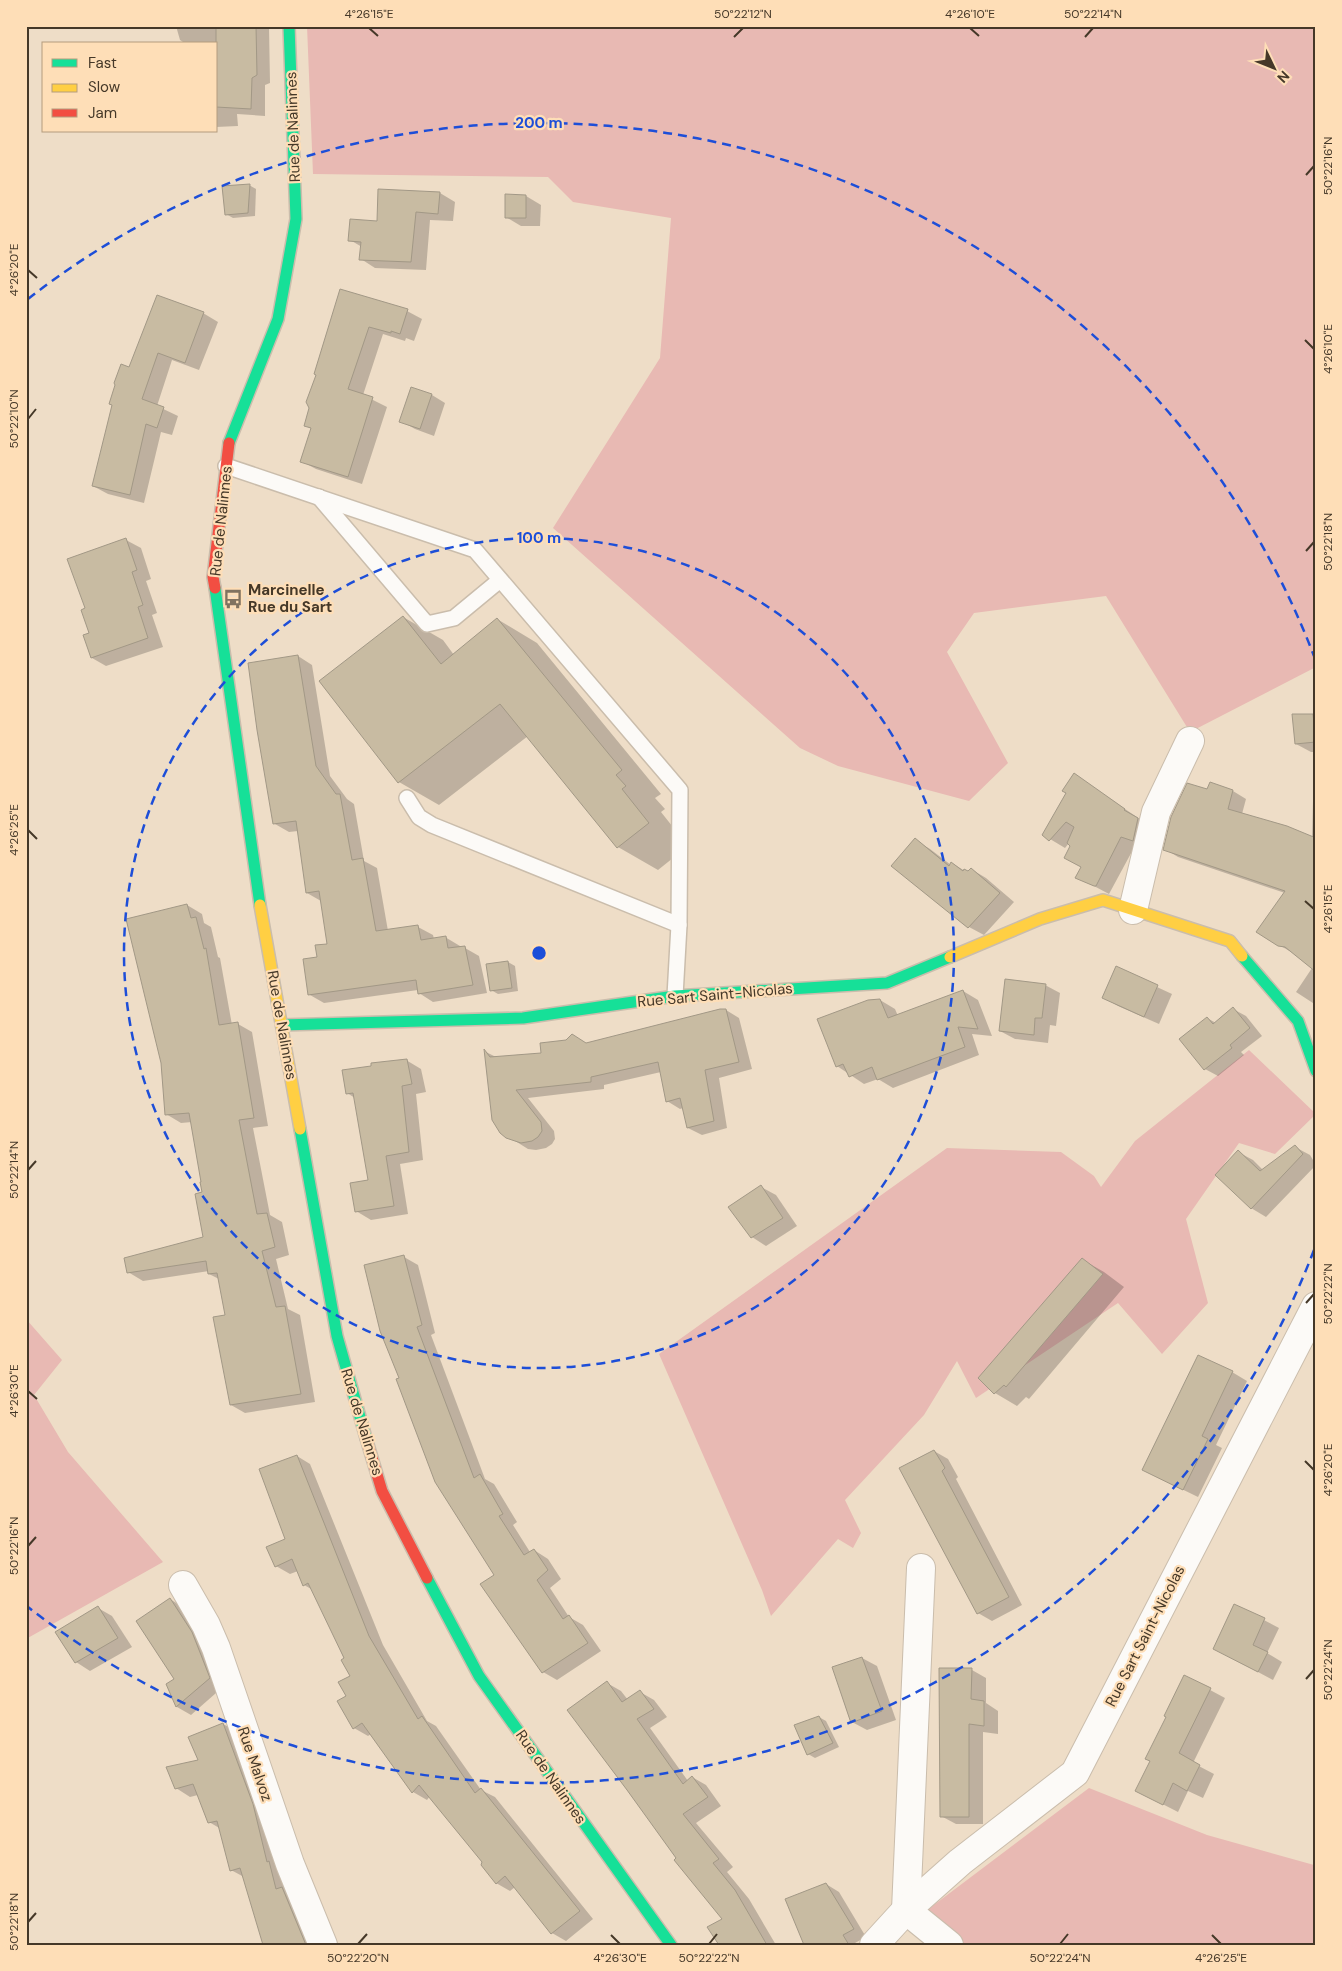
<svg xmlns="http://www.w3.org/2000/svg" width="1342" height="1971" font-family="'DM Sans',sans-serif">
  <rect width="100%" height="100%" fill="#eeddc7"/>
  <!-- green -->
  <g fill="#e8b9b3">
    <path d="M307,26H1316V667L1190,732L1106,596L974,613L947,652L1008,763L969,801L838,766L800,748L553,528L660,358L671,218L573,202L548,177L313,174Z"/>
    <path d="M1249,1050L1316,1114L1275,1154L1239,1143L1186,1219L1208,1303L1162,1354L1118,1303L976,1398L957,1361L924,1415L845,1500L861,1533L853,1548L838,1539L771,1616L762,1590L659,1354L947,1148L1061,1152L1094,1176L1101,1187L1135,1141Z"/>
    <path d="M26,1319L62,1360L34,1395L68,1452L163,1562L26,1639Z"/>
    <path d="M1089,1788L1207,1835L1314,1865L1316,1862V1945H966L922,1914Z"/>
  </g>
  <!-- shadow -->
  <g fill="#0003">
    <path d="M176,26H269L270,83L265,85V116L237,114L238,126L216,127V44H186L180,40Z"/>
    <path d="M249,185L256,189L255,216L233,218L226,214Z"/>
    <path d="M379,190L440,193L455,202L453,221L430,220L426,270L375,268L361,259L362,247L350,240L378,222Z"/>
    <path d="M506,196H526L541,205L540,226H521L506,217Z"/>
    <path d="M341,291L407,311L422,319L414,341L406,338L405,341L383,334L363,395L387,407L362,484L316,469L301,461L312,429L305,425Z"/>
    <path d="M203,313L218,322L199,370L172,360L157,406L178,416L172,435L161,432L144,503L108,494L93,486L129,369Z"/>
    <path d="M412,389L432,395L445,403L434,436L415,429L401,421Z"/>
    <path d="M126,540L141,548L151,579L146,581L157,613L152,615L163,647L106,666L92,658L91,634L86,609Z"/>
    <path d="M403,617L443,640L454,655L497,619L537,643L661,794L655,798L665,809L661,812L688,846L658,870L618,847L528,736L439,805L399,782L320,682Z"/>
    <path d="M298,656L312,665L330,776L347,799L354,804L364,861L377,868L388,931L418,927L433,935L434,939L445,937L460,946V948H465L479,956L487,993L433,1002L419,993L418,990L324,1003L310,995L318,958L329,945L321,901L307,893L298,831L289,832L275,824Z"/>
    <path d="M1313,715L1316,717V752H1311L1296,744Z"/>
    <path d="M1075,775L1153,828L1136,844L1109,894L1077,877L1082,867L1072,845L1069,843L1065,848L1050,839Z"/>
    <path d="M1208,791H1233L1246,799L1242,814L1312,838L1313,801L1316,800V1005L1296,992L1312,968L1293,953L1279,945L1285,893L1178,857L1165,849Z"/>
    <path d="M915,840L930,849L951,865L952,863L968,873L971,869L986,878L1014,902L984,935L969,927Z"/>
    <path d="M187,905L202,914L204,923L211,927L218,957L220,958L232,1025L238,1024L252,1032L268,1126L253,1128L270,1215L282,1222L289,1255L276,1259L288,1309L300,1315L315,1402L245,1413L231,1405L226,1316L219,1279L209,1274V1271L143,1281L128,1272L205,1238L203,1194L192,1122L181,1123L166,1114Z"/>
    <path d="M508,962L515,966L518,991L498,994L491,990Z"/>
    <path d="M1116,968L1172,994L1159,1024L1118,1006L1104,998Z"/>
    <path d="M1045,985L1060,993L1056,1026L1050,1025L1048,1043L1015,1039L1000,1031Z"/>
    <path d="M963,991L978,1000L992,1036L972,1034L979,1055L893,1088L878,1079L864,1084L837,1066L880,1000L895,1009L898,1016Z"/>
    <path d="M1233,1009L1246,1016L1262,1036L1241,1052L1244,1055L1218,1076L1205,1069L1207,1018L1216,1023Z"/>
    <path d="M726,1010L739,1018L752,1069L719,1078L727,1128L702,1135L688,1128L683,1108L680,1109L667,1101L661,1072L604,1085V1089L528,1098L554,1131L555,1139L552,1144L546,1148L536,1150L528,1149L501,1132L486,1052L496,1057L543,1054Z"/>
    <path d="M406,1060L421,1069L426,1092L416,1094L423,1160L400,1164L408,1214L371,1220L356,1211L370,1181L355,1098L347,1093Z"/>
    <path d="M1295,1147L1310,1155L1316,1165L1266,1217L1251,1208L1238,1152L1253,1160L1263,1170Z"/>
    <path d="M761,1187L776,1195L797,1226L766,1246L752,1237Z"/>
    <path d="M404,1257L418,1265L435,1333L431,1335L485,1479L494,1484L517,1522L513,1525L530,1552L534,1550L548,1559L561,1579L550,1588L569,1617L583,1625L601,1651L557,1680L543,1672L400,1379Z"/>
    <path d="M1083,1260L1104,1272L1124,1287L1029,1399L1026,1397L1017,1406L995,1393Z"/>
    <path d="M1232,1372L1247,1381L1216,1445L1222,1448L1198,1497L1159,1478Z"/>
    <path d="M934,1451L948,1459L958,1477L956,1479L1022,1605L992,1621L978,1613Z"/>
    <path d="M297,1456L310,1464L383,1645L427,1721L436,1726L481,1790L495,1797L593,1919L566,1941L552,1933L515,1887L510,1891L496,1883L484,1862L430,1796L427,1800L413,1792L371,1734L368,1736L354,1728L348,1697L352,1676L313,1590L304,1585L298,1571L290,1574L276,1566L287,1540Z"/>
    <path d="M170,1599L184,1608L224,1686L191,1715L177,1707L167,1684L176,1679Z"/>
    <path d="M1235,1605L1279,1628L1267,1653L1282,1662L1273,1680L1230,1657Z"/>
    <path d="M98,1608L112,1616L132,1647L90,1671L76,1662Z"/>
    <path d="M862,1658L877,1666L896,1720L867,1730L852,1722Z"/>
    <path d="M972,1670L986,1678V1703L998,1711V1734L983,1732V1824H956L941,1816Z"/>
    <path d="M1184,1676L1225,1698L1193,1763L1214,1774L1203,1798L1188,1791L1178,1812L1137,1791L1151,1762Z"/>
    <path d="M607,1683L621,1691L628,1700L640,1692L654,1700L667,1717L650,1728L688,1781L692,1777L706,1785L721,1806L696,1823L733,1867L727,1872L749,1899L776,1945H721L724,1919L677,1858Z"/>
    <path d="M819,1717L826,1721L839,1747L815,1758L808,1754Z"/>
    <path d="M223,1724L238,1732L316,1945H262L263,1942L244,1877L231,1870L221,1829L209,1822L198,1795L190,1797L176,1788L200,1761Z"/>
    <path d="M826,1884L839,1892L866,1937L855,1943L856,1945H805Z"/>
  </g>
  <!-- building -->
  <g fill="#c8bba2" stroke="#a29886">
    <path d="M216,26H256L257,75L252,78L251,109L216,107Z"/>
    <path d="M250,184L248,213L225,215L222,186Z"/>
    <path d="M378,189L440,192L438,214L416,212L411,262L359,260L361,242L348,241L350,219L377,221Z"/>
    <path d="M505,194L526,195V218H505Z"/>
    <path d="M340,289L408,309L400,334L391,331V333L369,327L348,389L373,397L348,477L300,462L311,428L304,426L309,408L306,402L316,375L314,374Z"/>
    <path d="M157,295L204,312L185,363L158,353L142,399L164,407L157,428L146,424L130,495L92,486L112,405L109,404L115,385L114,383L121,364L129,367Z"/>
    <path d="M411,387L432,394L420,429L399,422Z"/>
    <path d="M126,538L137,570L132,572L143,605L138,607L148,638L91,658L83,635L89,633L81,610L85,608L67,559Z"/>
    <path d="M403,616L441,664L497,618L622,770L616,775L626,786L622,789L649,823L617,848L500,704L398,783L319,681Z"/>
    <path d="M298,655L316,766L336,794H340L352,860L363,858L376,931L418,925L421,940L446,936L448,948L465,946L473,985L418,994L416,980L308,995L303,959L317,957L315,945L327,944L319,891L306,893L296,821L273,824L257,730L248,663Z"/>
    <path d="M1292,714H1313L1316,742L1295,744Z"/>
    <path d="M1074,773L1125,809L1124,810L1138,818L1133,841L1121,837L1096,886H1094L1075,878L1081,867L1064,858L1070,846L1067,843L1074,827L1066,822L1049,841L1042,835L1066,793L1062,791Z"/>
    <path d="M1210,782L1233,790L1228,809L1287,826L1316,838V972L1285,947L1278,946L1256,932L1285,891L1163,850L1171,817L1187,783L1207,789Z"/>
    <path d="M915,838L949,866L951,862L963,871L964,869L968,871L971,868L1000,893L968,928L891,866Z"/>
    <path d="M187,904L191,918L196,917L204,949L206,948L219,1025L238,1022L254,1118L239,1120L257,1214L267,1213L275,1247L262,1251L276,1307L285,1306L301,1394L230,1405L213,1317L225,1315L217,1273L208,1274L206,1261L127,1273L124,1258L203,1237L195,1194L202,1192L200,1182H201L189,1113L165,1115L161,1063L126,919Z"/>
    <path d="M508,961L512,988L490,991L486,964Z"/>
    <path d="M1116,966L1158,985L1144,1017L1102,998Z"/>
    <path d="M1005,979L1046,984L1042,1018H1035L1034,1035L999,1031Z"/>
    <path d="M963,990L978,1029L958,1027L965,1047L877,1080L872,1067L849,1077L843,1064L836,1067L817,1019L868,1000L880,999L888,1018Z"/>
    <path d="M1233,1007L1250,1028L1230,1045L1232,1048L1204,1070L1179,1039L1207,1017L1213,1024Z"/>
    <path d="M720,1009H726L739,1062L705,1070L714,1121L687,1128L680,1098L666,1102L658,1062L591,1077V1082L516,1090L541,1122L542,1131L538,1137L532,1141L521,1143L506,1138L500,1133L492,1120L484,1049L490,1057L541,1053L540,1043L566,1040L572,1034L586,1043Z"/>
    <path d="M407,1059L412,1084L402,1086L409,1152L386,1156L394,1206L355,1212L350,1183L368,1180L353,1093L346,1094L342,1070L371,1066V1063Z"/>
    <path d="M1295,1145L1303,1154L1251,1209L1215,1175L1238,1150L1260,1171Z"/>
    <path d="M761,1185L783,1218L751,1238L728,1207Z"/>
    <path d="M404,1255L422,1325L417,1327L474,1478L480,1474L503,1514L499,1516L524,1555L534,1549L548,1570L537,1580L563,1619L569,1615L588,1643L542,1673L480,1584L494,1575L435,1482L396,1379L399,1378L380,1331L364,1265Z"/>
    <path d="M1082,1258L1103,1274L1006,1387L1004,1385L994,1394L978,1378Z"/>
    <path d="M1198,1355L1233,1371L1202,1436L1208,1439L1183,1490L1142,1470Z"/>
    <path d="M934,1450L945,1468L942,1471L1009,1597L977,1614L899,1468Z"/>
    <path d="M297,1455L369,1636L418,1719L422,1716L475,1793L481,1788L580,1911L551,1934L505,1876L496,1884L481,1865L482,1862L419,1785L412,1793L362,1723L353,1729L337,1701L346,1696L338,1682L350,1676L341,1660L344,1658L308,1583L303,1586L292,1559L275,1567L266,1547L285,1539L259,1469Z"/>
    <path d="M170,1598L192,1632L210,1678L176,1707L166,1684L174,1679L136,1621Z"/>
    <path d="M1234,1604L1265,1618L1253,1645L1268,1652L1258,1672L1213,1649Z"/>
    <path d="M98,1606L118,1638L75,1663L55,1632Z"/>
    <path d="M862,1657L882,1711L851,1723L832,1667Z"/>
    <path d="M939,1668H972L971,1699L984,1701V1726L969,1724V1817H940Z"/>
    <path d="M1184,1675L1211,1688L1179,1753L1200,1765L1187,1791L1173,1783L1163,1805L1135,1791L1150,1761L1145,1759L1166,1717L1164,1716Z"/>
    <path d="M607,1681L622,1702L640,1690L654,1709L637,1719L683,1784L692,1776L708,1797L683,1814L719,1859L713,1863L735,1890L767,1945H719L707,1927L722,1919L674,1860L676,1858L627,1790L567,1710Z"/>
    <path d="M819,1716L833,1743L807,1755L794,1725Z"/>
    <path d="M223,1723L253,1804L267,1862L269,1861L276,1889L282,1887L306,1945H263L240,1868L230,1871L217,1821L208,1823L193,1784L175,1789L166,1767L198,1760L188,1737Z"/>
    <path d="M826,1883L854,1929L843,1935L849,1945H804L785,1899Z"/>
  </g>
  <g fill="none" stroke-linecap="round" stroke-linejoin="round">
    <defs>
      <g id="lane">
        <path d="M226,466L475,550L680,790L679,925L675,996"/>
        <path d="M319,497L427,624L454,618L500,580"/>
        <path d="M407,798L419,817L432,825L679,925"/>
      </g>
      <g id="street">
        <path d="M1133,910L1156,812L1190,741"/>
        <path d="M921,1568L906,1910L949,1945"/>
        <path d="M183,1585L206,1625L216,1648L290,1864L323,1945"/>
        <path d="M874,1945L906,1910L960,1862L1075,1773L1316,1306"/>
      </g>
      <g id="fast">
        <path d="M229,443L278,319L296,219L289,26"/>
        <path d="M215,588L260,905"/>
        <path d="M1242,956L1298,1021L1316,1071"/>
        <path d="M282,1025L523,1018L675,996L887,983L950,957"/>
        <path d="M300,1129L337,1336L366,1438"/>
        <path d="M427,1578L479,1676L671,1945"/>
      </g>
      <g id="slow">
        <path d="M260,905L300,1129"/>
        <path d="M950,957L1040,919L1103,900L1230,941L1242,956"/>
      </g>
      <g id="jam">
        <path d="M215,588L213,577L229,443"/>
        <path d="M366,1438L382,1491L427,1578"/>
      </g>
    </defs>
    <!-- lane casing -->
    <use href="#lane" stroke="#cabdac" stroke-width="18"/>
    <!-- street casing -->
    <use href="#street" stroke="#cabdac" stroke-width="30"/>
    <!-- fast casing -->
    <use href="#fast" stroke="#cabdac" stroke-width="14"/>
    <!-- slow casing -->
    <use href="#slow" stroke="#cabdac" stroke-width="14"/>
    <!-- jam casing -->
    <use href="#jam" stroke="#cabdac" stroke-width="14"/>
    <!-- lane -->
    <use href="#lane" stroke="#fcfaf7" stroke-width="15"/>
    <!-- street -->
    <use href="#street" stroke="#fcfaf7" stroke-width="28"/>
    <!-- fast -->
    <use href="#fast" stroke="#16e098" stroke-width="11"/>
    <!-- slow -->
    <use href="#slow" stroke="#ffcf43" stroke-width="11"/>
    <!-- jam -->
    <use href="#jam" stroke="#f24e42" stroke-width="11"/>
  </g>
  <!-- ticks -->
  <path fill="none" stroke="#453828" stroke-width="2" d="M369,28L378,36M970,28L979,36M734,37L743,28M1085,37L1093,28M1306,175L1314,166M28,270L37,278M1305,340L1314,349M28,419L36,409M1306,551L1314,542M28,830L37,839M1305,901L1314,909M28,1170L36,1161M1306,1303L1314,1294M28,1391L37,1399M1305,1461L1314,1470M28,1546L36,1537M1306,1679L1314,1670M28,1922L36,1913M611,1935L620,1944M1212,1935L1221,1944M358,1944L367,1934M709,1944L717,1934M1060,1944L1068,1934"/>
  <!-- distance rings -->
  <g fill="none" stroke="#1d4ed8" stroke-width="2.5" stroke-dasharray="9 6">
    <circle cx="539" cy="953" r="415"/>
    <path d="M1314 1250A830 830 0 0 1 28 1607M28 299A830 830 0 0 1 1314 656"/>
  </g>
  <!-- icons -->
  <defs>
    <symbol id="bus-bare" viewBox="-9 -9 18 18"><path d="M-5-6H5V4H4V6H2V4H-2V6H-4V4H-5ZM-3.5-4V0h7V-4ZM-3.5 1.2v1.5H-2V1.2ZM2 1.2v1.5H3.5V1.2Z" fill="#807260" stroke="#fedeb7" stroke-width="2.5" paint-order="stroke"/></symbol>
  </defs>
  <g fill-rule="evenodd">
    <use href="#bus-bare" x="219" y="585" width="28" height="28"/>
  </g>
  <g text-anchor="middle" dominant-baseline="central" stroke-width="4.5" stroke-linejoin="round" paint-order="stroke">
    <!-- street labels -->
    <g font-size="15" fill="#453828" stroke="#fedeb7">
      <text transform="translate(293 127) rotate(-92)">Rue de Nalinnes</text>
      <text transform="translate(221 521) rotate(-84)">Rue de Nalinnes</text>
      <text transform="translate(715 995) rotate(-5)">Rue Sart Saint-Nicolas</text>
      <text transform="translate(282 1025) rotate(80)">Rue de Nalinnes</text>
      <text transform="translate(362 1422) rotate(73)">Rue de Nalinnes</text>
      <text transform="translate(1145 1636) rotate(-63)">Rue Sart Saint-Nicolas</text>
      <text transform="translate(255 1764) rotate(71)">Rue Malvoz</text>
      <text transform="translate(551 1777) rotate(55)">Rue de Nalinnes</text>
    </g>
    <!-- poi labels -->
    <g font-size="15" font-weight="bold" fill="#453828" stroke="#fedeb7" text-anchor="start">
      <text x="248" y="590">Marcinelle<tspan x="248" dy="17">Rue du Sart</tspan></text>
    </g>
  </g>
  <circle cx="539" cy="953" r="8" fill="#1d4ed8" stroke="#fedeb7" stroke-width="2.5"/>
  <g font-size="15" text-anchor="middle" font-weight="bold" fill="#1d4ed8" stroke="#fedeb7" stroke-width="4.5" stroke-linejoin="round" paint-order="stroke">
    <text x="539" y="128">200 m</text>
    <text x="539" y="543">100 m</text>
  </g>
  <!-- border -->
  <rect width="1342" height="1971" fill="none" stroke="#fedeb7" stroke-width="55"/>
  <!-- legend -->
  <rect x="42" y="42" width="175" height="90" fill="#fedeb7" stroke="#b49c7e"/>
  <rect x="52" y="59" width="25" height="8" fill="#16e098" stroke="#b49c7e"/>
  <text x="88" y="68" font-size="15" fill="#453828">Fast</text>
  <rect x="52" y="84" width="25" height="8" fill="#ffcf43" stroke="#b49c7e"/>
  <text x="88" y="92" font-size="15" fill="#453828">Slow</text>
  <rect x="52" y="109" width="25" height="8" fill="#f24e42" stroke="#b49c7e"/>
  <text x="88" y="118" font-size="15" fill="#453828">Jam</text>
  <!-- north arrow -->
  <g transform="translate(1274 68) rotate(133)" stroke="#fedeb7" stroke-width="4" paint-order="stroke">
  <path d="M0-4L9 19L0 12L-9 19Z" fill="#453828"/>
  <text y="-8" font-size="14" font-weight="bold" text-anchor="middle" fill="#453828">N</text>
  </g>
  <rect x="28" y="28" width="1286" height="1916" fill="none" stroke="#453828" stroke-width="2"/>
  <g font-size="12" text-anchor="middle" fill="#453828">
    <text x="369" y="18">4°26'15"E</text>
    <text x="743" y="18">50°22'12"N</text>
    <text x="970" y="18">4°26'10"E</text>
    <text x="1093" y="18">50°22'14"N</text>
    <text transform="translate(1328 166) rotate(-90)" y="4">50°22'16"N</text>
    <text transform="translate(14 270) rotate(-90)" y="4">4°26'20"E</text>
    <text transform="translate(1328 349) rotate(-90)" y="4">4°26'10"E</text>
    <text transform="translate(14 419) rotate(-90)" y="4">50°22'10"N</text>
    <text transform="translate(1328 542) rotate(-90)" y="4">50°22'18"N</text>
    <text transform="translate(14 830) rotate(-90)" y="4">4°26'25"E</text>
    <text transform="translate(1328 909) rotate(-90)" y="4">4°26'15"E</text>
    <text transform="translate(14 1170) rotate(-90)" y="4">50°22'14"N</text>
    <text transform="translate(1328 1294) rotate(-90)" y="4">50°22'22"N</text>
    <text transform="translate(14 1391) rotate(-90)" y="4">4°26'30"E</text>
    <text transform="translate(1328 1470) rotate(-90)" y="4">4°26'20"E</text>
    <text transform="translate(14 1546) rotate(-90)" y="4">50°22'16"N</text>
    <text transform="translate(1328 1670) rotate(-90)" y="4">50°22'24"N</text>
    <text transform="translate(14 1922) rotate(-90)" y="4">50°22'18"N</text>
    <text x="358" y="1962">50°22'20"N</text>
    <text x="620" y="1962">4°26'30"E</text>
    <text x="709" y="1962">50°22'22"N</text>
    <text x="1060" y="1962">50°22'24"N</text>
    <text x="1221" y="1962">4°26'25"E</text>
  </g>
</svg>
